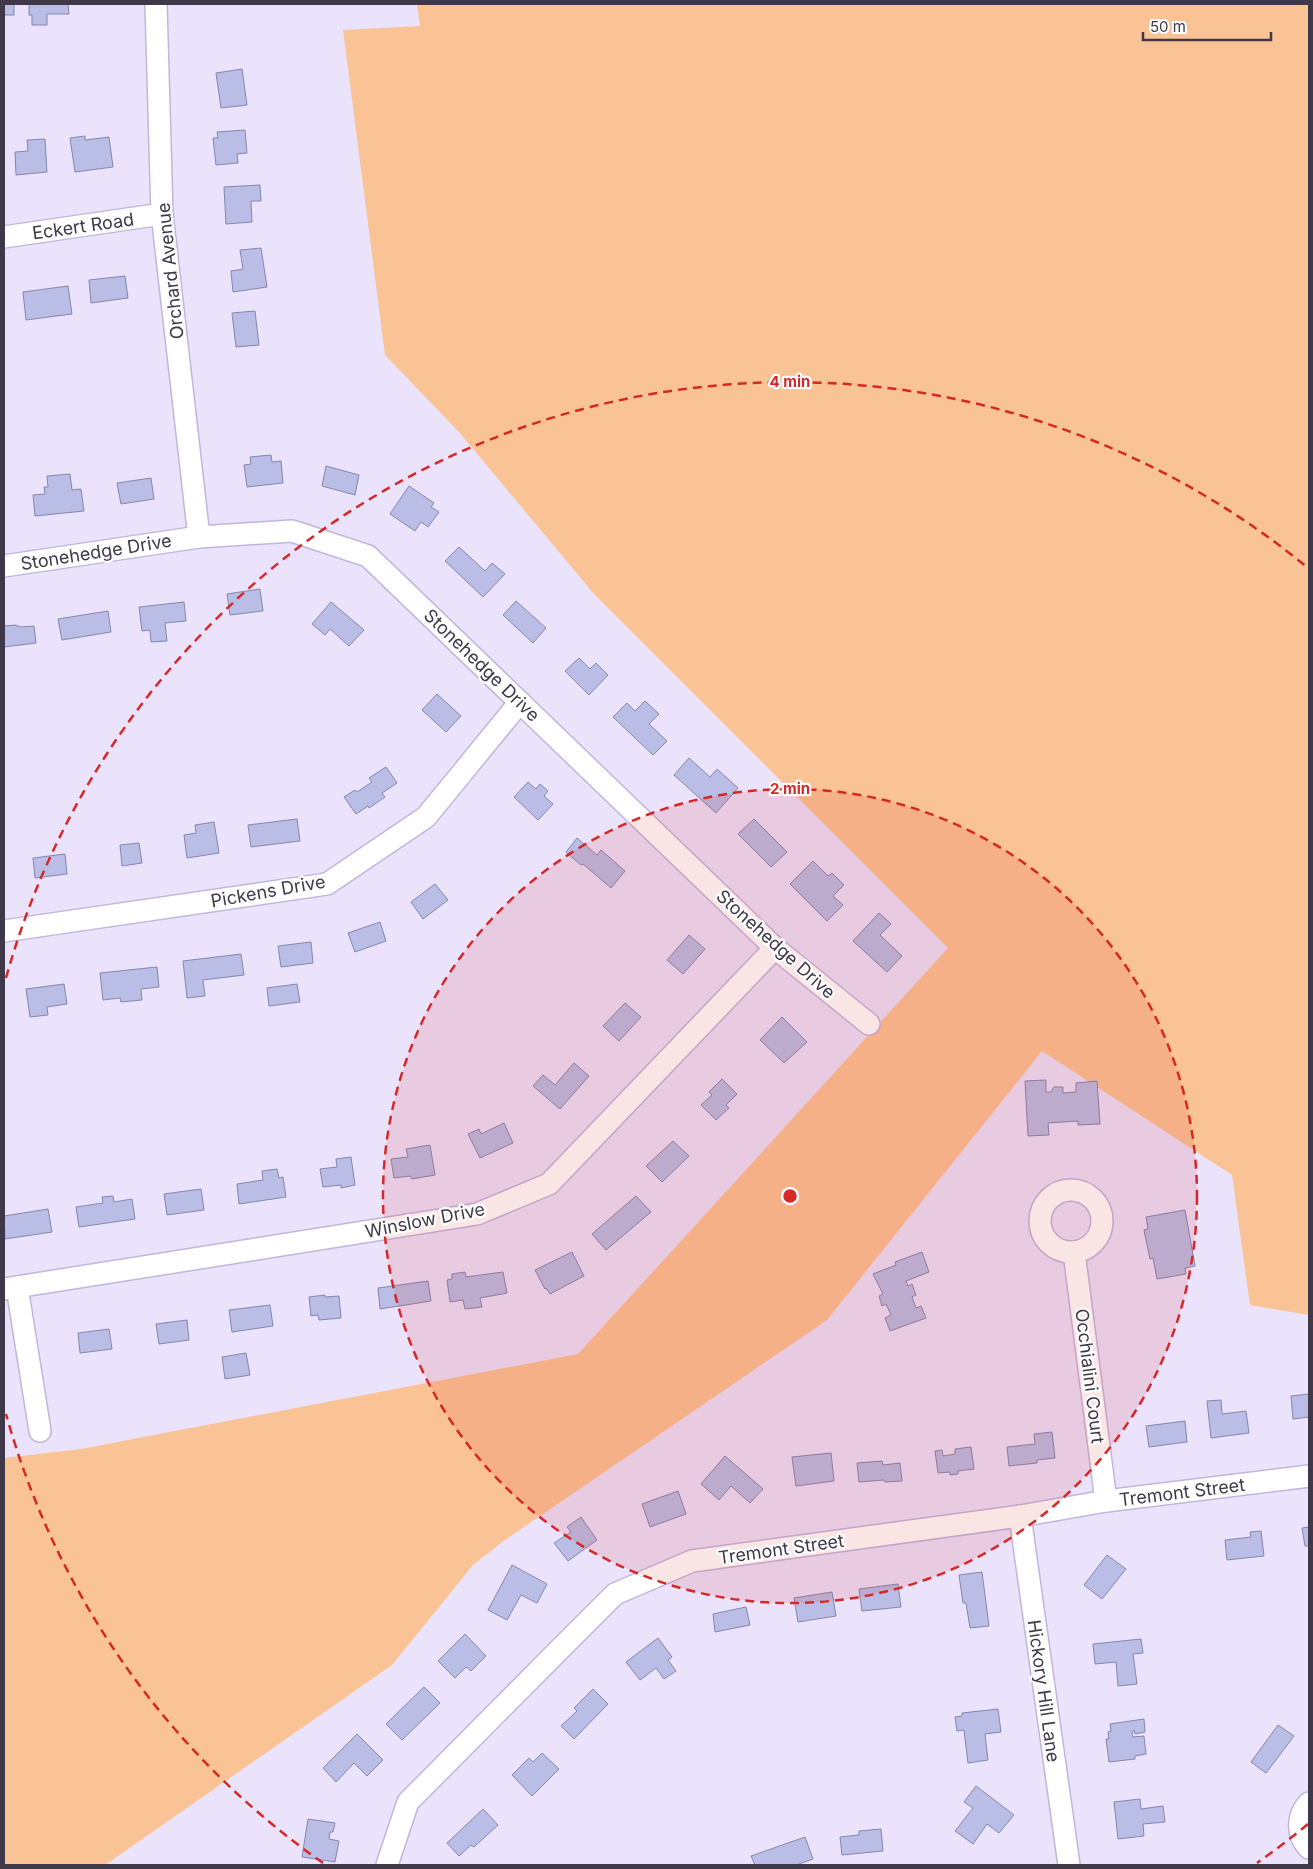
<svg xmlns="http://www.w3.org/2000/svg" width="1313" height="1869" font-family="Inter,sans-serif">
  <rect width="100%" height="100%" fill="#ebe2fb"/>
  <!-- green -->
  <path fill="#fac395" d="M417,4H1309V1315L1250,1305L1232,1175L1042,1051L827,1320L502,1542L473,1565L392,1665L105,1865H4V1458L81,1449L578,1354L948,948L595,595L459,432L385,355L343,30L420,26Z"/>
  <!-- building -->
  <g fill="#babde5" stroke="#8487ac">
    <rect x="4" y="4" width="10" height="11"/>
    <path d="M29,4H68L69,14H47V25H32V15H29Z"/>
    <path d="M242,69L247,105L221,108L216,73Z"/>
    <path d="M245,130L247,153L237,154L238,163L216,165L213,138H218L217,132Z"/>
    <path d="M85,136V140L109,137L113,167L75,172L70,138Z"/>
    <path d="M45,139L47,172L16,175L15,152L28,151L27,140Z"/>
    <path d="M260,185L261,201H251L252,222L226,224L224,187Z"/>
    <path d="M261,248L267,287L233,292L231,271L243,269L240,250Z"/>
    <path d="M125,276L128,298L91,303L89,280Z"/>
    <path d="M68,286L72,314L26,320L23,292Z"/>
    <path d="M255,311L259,345L236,347L232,313Z"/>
    <path d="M271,455L272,462L281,461L283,483L247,487L244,465L251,464L250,457Z"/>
    <path d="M326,466L359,475L355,495L322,486Z"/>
    <path d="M70,474L72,490L81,489L84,511L35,516L33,495L45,494L44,487H48L47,476Z"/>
    <path d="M151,478L154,499L121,504L117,483Z"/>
    <path d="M409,486L434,503L431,507L439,512L428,527L421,522L415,531L390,514Z"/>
    <path d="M459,547L485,571L492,563L505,574L483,597L445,561Z"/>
    <path d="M260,589L263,611L230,615L227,594Z"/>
    <path d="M516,601L546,628L533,643L503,615Z"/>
    <path d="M184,602L186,621L165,623L167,641L151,642L150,630L142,631L139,607Z"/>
    <path d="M331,602L364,630L349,646L330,629L325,635L312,624Z"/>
    <path d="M108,611L111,632L62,640L58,619Z"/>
    <path d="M16,625L20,627L34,626L36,643L4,647V626Z"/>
    <path d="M579,658L590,669L596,663L608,675L589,695L565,671Z"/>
    <path d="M437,694L461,716L446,732L422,710Z"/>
    <path d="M645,701L659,714L649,724L667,741L653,755L613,717L627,703L635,711Z"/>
    <path d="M689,758L710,777L717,769L738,788L716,813L674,775Z"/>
    <path d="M386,767L397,783L382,793L385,797L369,808L368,806L356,814L344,797L355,790L357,792L372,782L369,778Z"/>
    <path d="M528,782L536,789L540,784L548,791L544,796L553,804L538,820L514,797Z"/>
    <path d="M297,819L300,841L251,847L248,825Z"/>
    <path d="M754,819L787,852L771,867L738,834Z"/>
    <path d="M214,822L219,853L187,858L184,835L196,833L195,825Z"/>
    <path d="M577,838L597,855L601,850L625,871L611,888L583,864L581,865L566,852Z"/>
    <path d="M139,843L142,863L122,866L120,845Z"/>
    <path d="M65,854L67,874L35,878L33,858Z"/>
    <path d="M813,861L828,876L832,873L844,885L833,896L843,905L827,921L790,884Z"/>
    <path d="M435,884L448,900L423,919L411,902Z"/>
    <path d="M879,913L891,924L880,935L902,956L887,972L853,941Z"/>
    <path d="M380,922L386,941L355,952L348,933Z"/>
    <path d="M689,935L705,949L683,974L667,960Z"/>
    <path d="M311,942L313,963L281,967L278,946Z"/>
    <path d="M241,954L244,975L203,980L205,996L187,998L183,961Z"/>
    <path d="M157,967L159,987L141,989L142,1000L121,1002L120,998L103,1000L100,973Z"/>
    <path d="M64,984L67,1004L47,1007L48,1015L30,1017L26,989Z"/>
    <path d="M297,984L300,1002L269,1006L267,988Z"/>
    <path d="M625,1003L641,1017L619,1041L603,1026Z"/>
    <path d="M782,1017L807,1042L784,1063L760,1040Z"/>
    <path d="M574,1063L589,1076L560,1109L533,1086L543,1075L555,1085Z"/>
    <path d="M722,1079L737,1094L726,1105L729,1108L716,1120L701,1105L712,1095L709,1092Z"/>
    <path d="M1046,1080V1092H1051L1054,1087H1063V1093L1076,1092V1083L1097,1081L1100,1124L1078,1125V1121L1048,1123L1049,1135L1028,1136L1025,1081Z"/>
    <path d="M504,1123L513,1143L480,1158L468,1134L479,1129L481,1134Z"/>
    <path d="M673,1141L689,1156L662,1182L646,1166Z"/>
    <path d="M430,1145L435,1175L412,1179L410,1176L394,1178L391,1159L408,1157L406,1149Z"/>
    <path d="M351,1157L355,1185L341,1188V1185L323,1187L320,1169L337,1167L336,1159Z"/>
    <path d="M277,1169L279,1178L283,1177L286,1197L239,1204L237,1184L263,1180L262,1171Z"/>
    <path d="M201,1189L204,1210L167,1215L164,1194Z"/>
    <path d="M113,1196L114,1202L132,1199L135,1219L79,1227L76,1207L103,1203L102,1197Z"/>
    <path d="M636,1196L651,1212L606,1250L592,1234Z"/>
    <path d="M48,1209L52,1232L5,1239L4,1216Z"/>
    <path d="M1185,1210L1195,1266L1185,1268L1186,1274L1157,1279L1153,1258L1150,1259L1144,1230L1148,1229L1146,1217Z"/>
    <path d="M572,1252L584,1276L550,1294L546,1288L545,1289L535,1270Z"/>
    <path d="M922,1252L929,1272L906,1281L908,1286L912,1284L916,1295L912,1297L916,1308L921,1306L926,1318L890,1331L885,1318L891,1315L886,1304L882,1306L879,1296L883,1294L873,1274L896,1265L895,1262Z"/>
    <path d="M465,1272L466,1277L503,1272L507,1293L480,1298L482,1307L465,1309L463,1300L450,1302L447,1280L452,1279V1274Z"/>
    <path d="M428,1281L431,1301L380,1309L378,1288Z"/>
    <path d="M325,1295V1297L339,1296L341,1318L319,1320L318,1315L311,1316L309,1297Z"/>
    <path d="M270,1305L273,1326L232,1332L229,1310Z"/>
    <path d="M187,1320L189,1340L159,1344L156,1324Z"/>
    <path d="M109,1329L112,1349L80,1353L78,1333Z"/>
    <path d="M246,1353L250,1375L225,1379L222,1357Z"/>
    <path d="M1309,1394V1417L1293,1419L1291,1396Z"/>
    <path d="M1221,1400L1222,1414L1246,1411L1249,1433L1211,1438L1207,1401Z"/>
    <path d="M1185,1421L1187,1442L1149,1447L1146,1426Z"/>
    <path d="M1052,1432L1055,1458L1037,1460V1463L1009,1466L1007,1447L1035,1444L1034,1434Z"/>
    <path d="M971,1447L974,1469L958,1471V1474L950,1475V1472L938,1473L935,1451L942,1450L943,1456L955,1454V1449Z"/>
    <path d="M831,1453L834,1481L796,1486L792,1457Z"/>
    <path d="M725,1456L763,1489L750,1503L731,1486L719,1500L701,1484Z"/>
    <path d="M882,1461L883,1465L900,1463L902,1481L885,1482L884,1480L859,1482L857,1463Z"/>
    <path d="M678,1491L686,1514L650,1527L642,1504Z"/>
    <path d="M581,1517L597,1540L568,1561L554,1543L571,1532L567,1527Z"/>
    <path d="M1309,1527V1546H1305L1302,1528Z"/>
    <path d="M1261,1531L1264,1556L1227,1560L1225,1540L1251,1537L1250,1532Z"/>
    <path d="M1107,1555L1126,1569L1102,1599L1084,1585Z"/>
    <path d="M512,1565L547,1584L537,1603L521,1595L507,1620L488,1610Z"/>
    <path d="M982,1572L989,1626L970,1628L966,1603H963L959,1575Z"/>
    <path d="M898,1584L901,1607L862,1611L859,1589Z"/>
    <path d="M832,1592L836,1616L798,1622L794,1598Z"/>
    <path d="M746,1607L750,1625L715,1632L713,1614Z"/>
    <path d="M465,1634L486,1656L471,1671L466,1667L455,1678L438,1661Z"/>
    <path d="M658,1638L672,1657L668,1660L676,1671L664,1679L656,1668L640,1680L626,1662Z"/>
    <path d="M1141,1639L1143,1653L1133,1654L1137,1684L1118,1686L1116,1662L1095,1664L1093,1644Z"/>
    <path d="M424,1687L440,1703L402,1740L386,1724Z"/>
    <path d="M593,1689L608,1704L574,1739L561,1726L577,1711L574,1708Z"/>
    <path d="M998,1709L1001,1732L985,1734L988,1760L968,1763L964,1730L957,1731L955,1717L962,1716V1713Z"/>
    <path d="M1144,1719L1145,1732L1135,1734L1134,1730L1132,1733L1133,1737L1144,1736L1146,1754L1135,1756V1759L1109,1762L1106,1739H1109L1108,1732L1111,1731L1110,1724Z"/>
    <path d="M1278,1725L1294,1736L1266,1773L1251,1762Z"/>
    <path d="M357,1734L383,1760L367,1776L354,1763L336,1782L323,1768Z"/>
    <path d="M542,1753L559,1769L532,1796L512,1775L529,1758L533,1762Z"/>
    <path d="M976,1786L1014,1815L999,1833L987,1824L973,1844L955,1831L973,1808L964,1802Z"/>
    <path d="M1140,1799L1141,1809L1163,1806L1165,1822L1143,1824L1144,1836L1118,1839L1114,1802Z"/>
    <path d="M483,1809L498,1825L474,1847L471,1845L459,1856L447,1843Z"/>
    <path d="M308,1819L335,1823L333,1832H330L329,1839L339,1841L335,1862L302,1857Z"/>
    <path d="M881,1829L883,1851L842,1855L840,1837L859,1835V1831Z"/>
    <path d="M805,1837L813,1859L796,1865H755L751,1856Z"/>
  </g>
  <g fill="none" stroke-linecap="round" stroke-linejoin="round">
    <defs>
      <g id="minor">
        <path d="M156,4L162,214L199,537"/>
        <path d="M4,237L162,214"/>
        <path d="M4,566L199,537L292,531L368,556L775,948L869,1024"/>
        <path d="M4,931L327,884L426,817L520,702"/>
        <circle cx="1071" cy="1221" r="31"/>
        <path d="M1074,1252L1106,1501"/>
        <path d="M17,1287L40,1431"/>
        <path d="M4,1289L477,1214L549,1184L775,948"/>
        <path d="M1020,1516L1069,1865"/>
        <path d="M1309,1803C1297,1815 1296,1835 1309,1848"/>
        <path d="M387,1865L408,1802L558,1651L615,1594L692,1561L1020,1516L1106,1501L1309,1476"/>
      </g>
    </defs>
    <!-- minor casing -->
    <use href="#minor" stroke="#c3b5dc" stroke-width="24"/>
    <!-- minor -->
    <use href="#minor" stroke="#fff" stroke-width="21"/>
  </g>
  <!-- distance rings -->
  <circle cx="790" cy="1196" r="407" fill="#d62828" fill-opacity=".12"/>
  <g fill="none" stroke="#d62828" stroke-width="2.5" stroke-dasharray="9 6">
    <circle cx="790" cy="1196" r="407"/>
    <path d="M1308 1824A814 814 0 0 1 1257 1863M323 1863A814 814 0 0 1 6 1414M6 978A814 814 0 0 1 1308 568"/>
  </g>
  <g text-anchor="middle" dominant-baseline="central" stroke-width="4.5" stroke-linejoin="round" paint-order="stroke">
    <!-- street labels -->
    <g font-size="18" fill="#3e3848" stroke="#fff">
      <text transform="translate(83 226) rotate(-8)">Eckert Road</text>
      <text transform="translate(170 271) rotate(-96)">Orchard Avenue</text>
      <text transform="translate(96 552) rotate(-9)">Stonehedge Drive</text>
      <text transform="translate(482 665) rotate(44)">Stonehedge Drive</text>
      <text transform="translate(268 891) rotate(-10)">Pickens Drive</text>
      <text transform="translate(776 944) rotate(42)">Stonehedge Drive</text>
      <text transform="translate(425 1220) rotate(-11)">Winslow Drive</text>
      <text transform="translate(1090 1376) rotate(83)">Occhialini Court</text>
      <text transform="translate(1182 1492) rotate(-7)">Tremont Street</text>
      <text transform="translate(781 1549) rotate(-8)">Tremont Street</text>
      <text transform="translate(1044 1691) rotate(82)">Hickory Hill Lane</text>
    </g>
  </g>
  <circle cx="790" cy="1196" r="8" fill="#d62828" stroke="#fff" stroke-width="2.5"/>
  <g font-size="15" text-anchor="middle" font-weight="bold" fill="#d62828" stroke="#fff" stroke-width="4.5" stroke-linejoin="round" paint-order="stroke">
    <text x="790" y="387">4 min</text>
    <text x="790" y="794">2 min</text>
  </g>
  <!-- border -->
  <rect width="1313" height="1869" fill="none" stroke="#3e3848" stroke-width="10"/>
  <!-- scale -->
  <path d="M1143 32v8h128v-8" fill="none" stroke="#3e3848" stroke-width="2.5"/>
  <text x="1150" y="32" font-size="15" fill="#3e3848" stroke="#ffffff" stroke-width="4" paint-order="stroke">50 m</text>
</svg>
